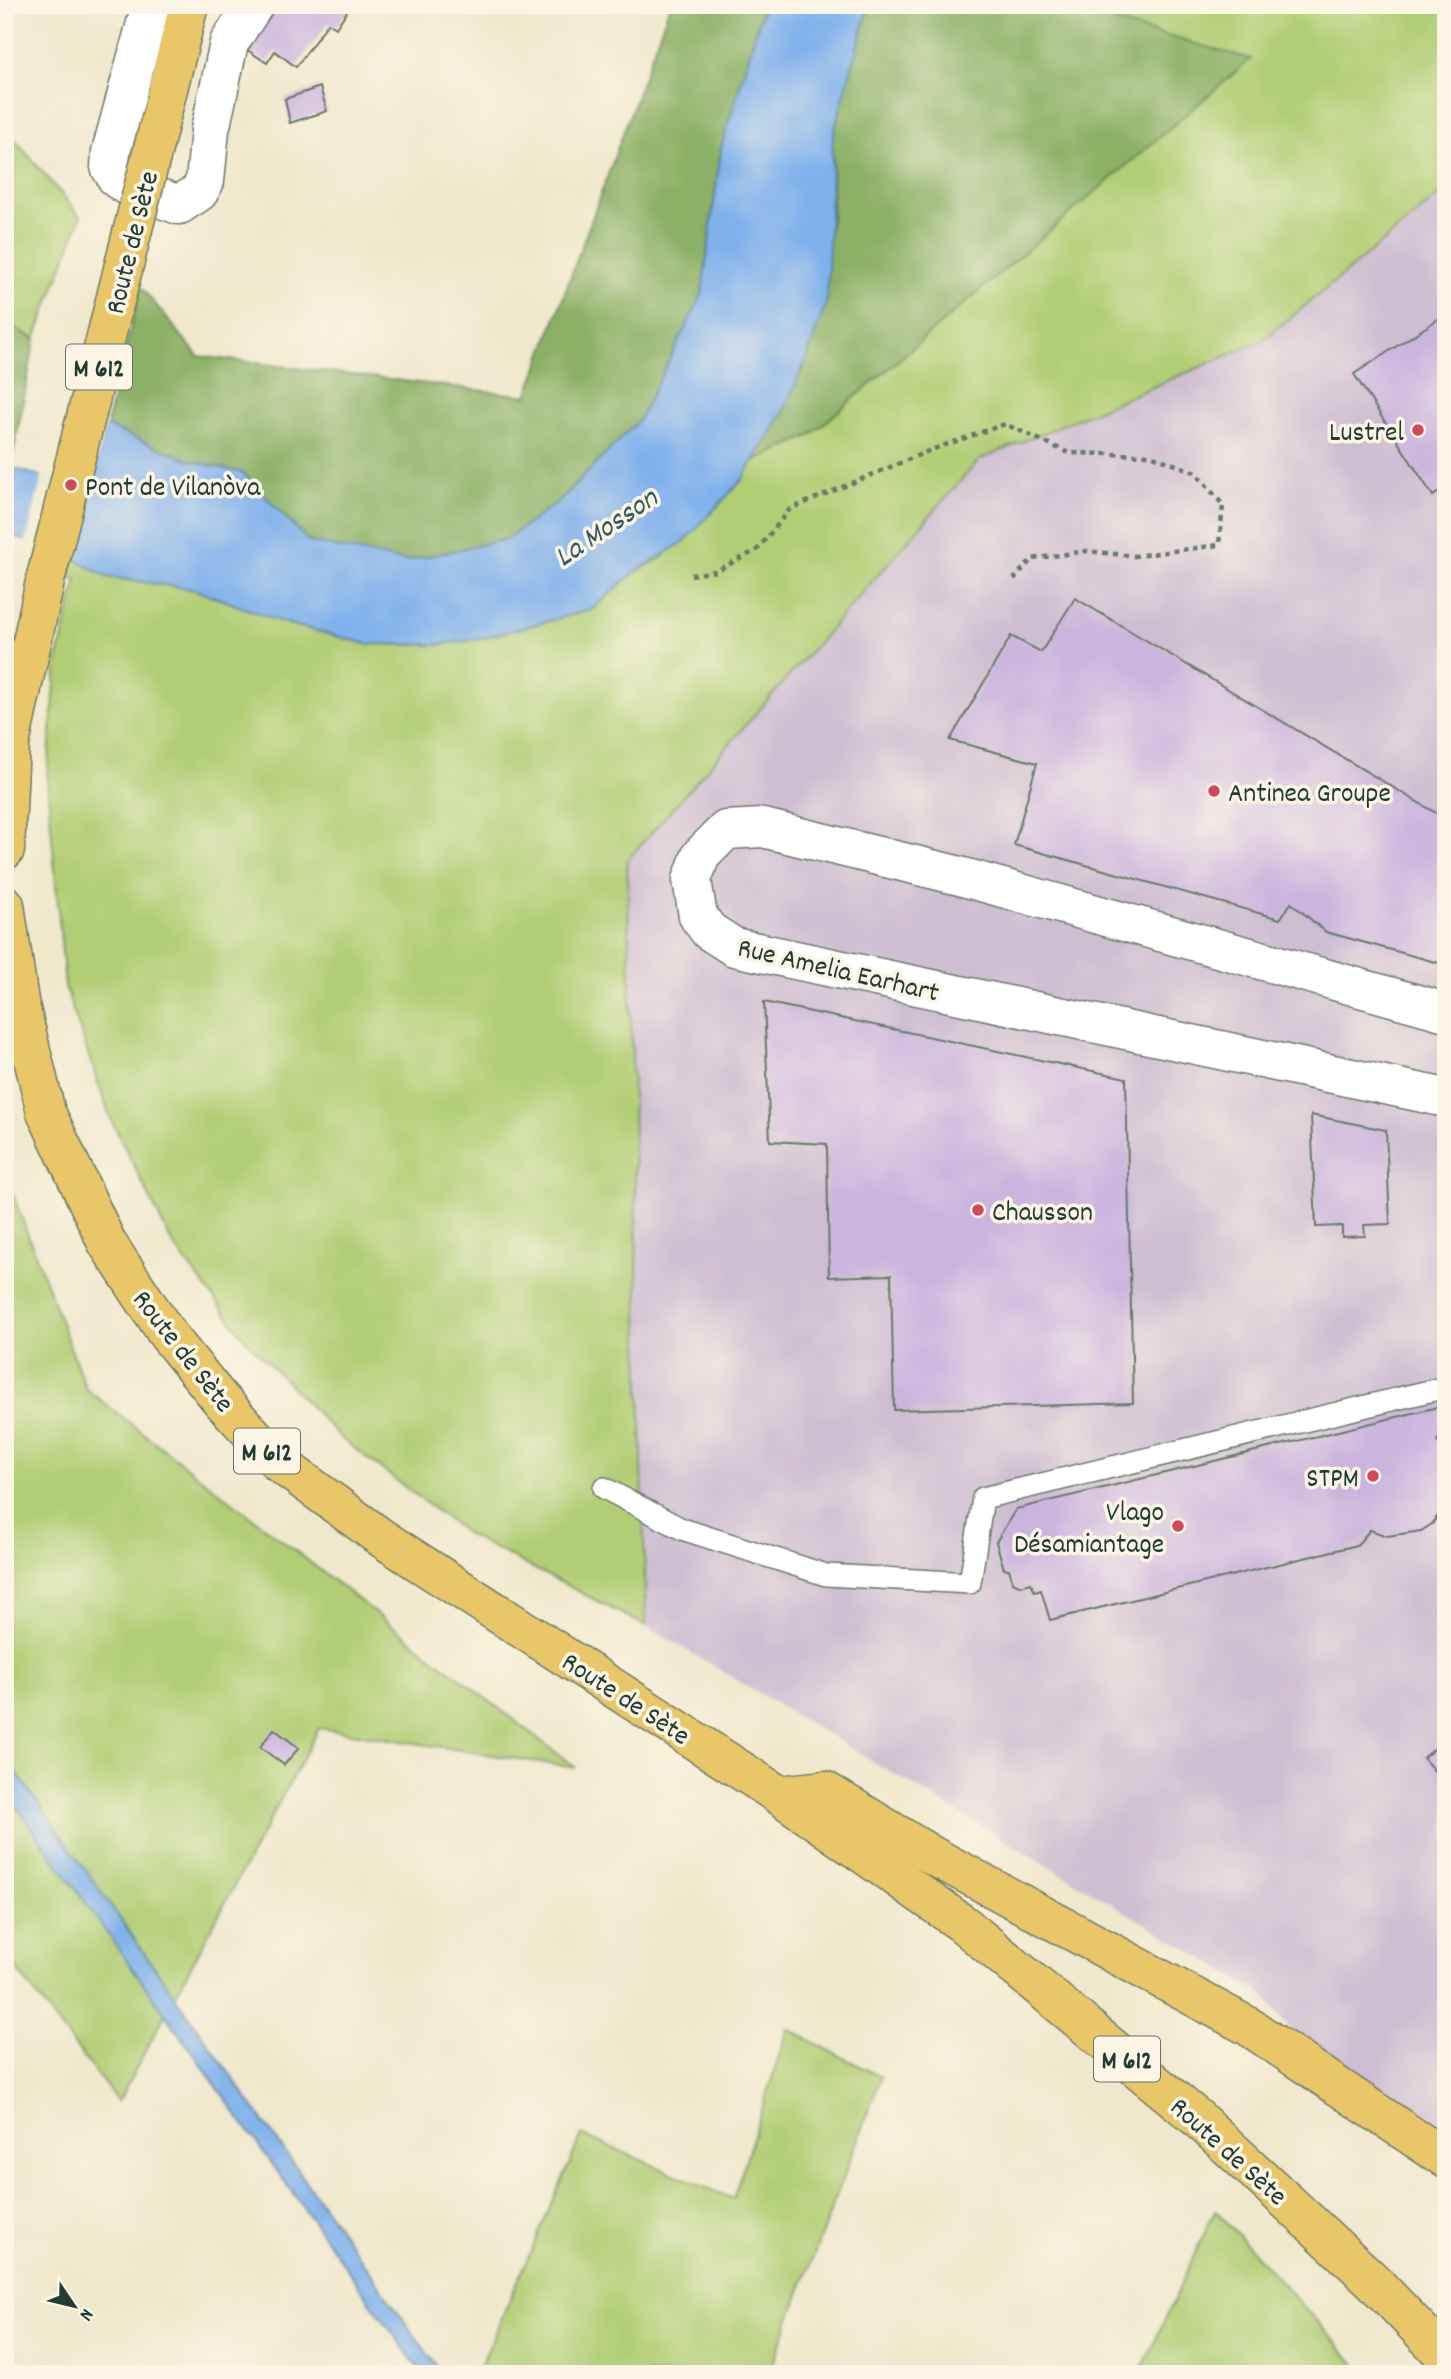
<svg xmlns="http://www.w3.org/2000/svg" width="1451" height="2379" viewBox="0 0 1451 2379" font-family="Dekko,sans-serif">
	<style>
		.industrial { fill: #cebed2 }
		.green { fill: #b1ce75; stroke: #688654; stroke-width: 2 }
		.forest { fill: #8cb166; stroke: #56774d; stroke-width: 2 }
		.water { fill: #7fb1ec; stroke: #4f7790; stroke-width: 2 }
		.pier { fill: #f0e8cc }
		.building { fill: #cbb4de }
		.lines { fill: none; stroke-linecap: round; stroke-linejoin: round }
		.service-casing { stroke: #687969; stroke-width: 24 }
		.minor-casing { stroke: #687969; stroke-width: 41 }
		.primary-casing { stroke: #687969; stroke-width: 41 }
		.path { stroke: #687969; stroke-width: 4.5; stroke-dasharray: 5 5; stroke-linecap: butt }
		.service { stroke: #fff; stroke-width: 21 }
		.minor { stroke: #fff; stroke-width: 38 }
		.primary { stroke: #e9c769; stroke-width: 38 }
		.primary-bridge-casing { stroke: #687969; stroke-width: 41; stroke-linecap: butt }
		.primary-bridge { stroke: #e9c769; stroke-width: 38 }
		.poi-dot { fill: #d1495b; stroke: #fcf5e5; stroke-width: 2.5 }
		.labels { text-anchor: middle; stroke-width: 7; stroke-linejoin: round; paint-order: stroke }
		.shield { fill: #fcf5e5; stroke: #617469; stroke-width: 2 }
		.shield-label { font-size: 26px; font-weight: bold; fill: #1f3d34 }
		.street-label { font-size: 28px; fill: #1f3d34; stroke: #fcf5e5 }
		.poi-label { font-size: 28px; fill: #1f3d34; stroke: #fcf5e5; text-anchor: end }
		.water-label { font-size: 30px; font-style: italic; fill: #375a62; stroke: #fcf5e5 }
	</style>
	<rect width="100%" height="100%" fill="#fcf5e5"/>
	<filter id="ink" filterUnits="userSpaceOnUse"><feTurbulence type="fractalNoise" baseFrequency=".0143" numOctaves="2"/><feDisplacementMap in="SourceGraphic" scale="14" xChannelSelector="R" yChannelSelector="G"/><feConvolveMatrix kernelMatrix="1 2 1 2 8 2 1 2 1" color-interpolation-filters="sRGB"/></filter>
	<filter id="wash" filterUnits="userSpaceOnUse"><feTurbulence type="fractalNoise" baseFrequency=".00686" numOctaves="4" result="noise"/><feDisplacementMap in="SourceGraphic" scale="28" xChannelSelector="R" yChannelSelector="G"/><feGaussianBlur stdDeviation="1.57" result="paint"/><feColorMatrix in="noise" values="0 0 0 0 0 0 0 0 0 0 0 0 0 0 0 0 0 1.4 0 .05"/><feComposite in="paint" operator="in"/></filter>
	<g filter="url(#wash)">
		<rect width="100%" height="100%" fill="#f0e8cc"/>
		<!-- industrial -->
		<path class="industrial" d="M1446,190V2143L1333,2084L1263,1994L646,1626L627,860L979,460L1262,341Z"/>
		<!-- green -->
		<g class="green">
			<path d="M1053,5H1446V190L1262,341L979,460L627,860L646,1626L468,1535L342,1439L246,1340L172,1243L110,1117L65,987L47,779L57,661L77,579L69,577L73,558L107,577L193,589L285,623L368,644L436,645L591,610L635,572L659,560L711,513L742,480L751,462L810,436L1250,59Z"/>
			<path d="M5,128L81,217L35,339L5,323Z"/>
			<path d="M5,1174L86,1389L576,1768L319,1728L118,2102L5,1954Z"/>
			<path d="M788,2029L881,2077L769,2374H477L582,2135L733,2199Z"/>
			<path d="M1215,2210L1365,2374H1140Z"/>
		</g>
		<!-- forest -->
		<g class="forest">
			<path d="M670,5H764L721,148L702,295L639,420L562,499L507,539L407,561L309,542L243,473L189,460L106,426L141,287L198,356L527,396Z"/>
			<path d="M869,5H1053L1251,59L809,436L751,462L783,413L832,217L833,136Z"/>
			<path d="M5,323L35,339L5,498Z"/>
		</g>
		<!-- water -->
		<g class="water">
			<path d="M764,5H869L833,136L827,300L806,360L783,413L742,480L685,541L635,572L591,610L479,639L436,645L368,644L285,623L193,589L107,577L73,558L5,533V466L90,490L106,426L189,460L243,473L309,542L407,561L507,539L562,499L639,420L702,295L721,148Z"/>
			<path d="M5,1756L442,2374H422L5,1790Z"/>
		</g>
		<!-- pier -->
		<path class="pier" d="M107,422L73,562L26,542L43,473L88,486L103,424Z"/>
		<g id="blocks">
			<!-- building -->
			<g class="building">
				<path d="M275,5H340L347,11L336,28L328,23L296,67L275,51L267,63L246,49Z"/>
				<path d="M320,87L327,111L290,123L285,99Z"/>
				<path d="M1446,314V487L1433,496L1354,374Z"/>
				<path d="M1075,598L1446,819V965L1326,932L1291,903L1280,919L1014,845L1037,763L950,740L1011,636L1041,652Z"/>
				<path d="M764,1002L1126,1078L1133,1403L894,1410L891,1275L829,1277L827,1144L770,1141Z"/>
				<path d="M1311,1115L1386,1130L1390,1224L1364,1225L1365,1236L1342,1237V1226L1316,1227Z"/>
				<path d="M1446,1405V1428L1437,1441L1446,1455V1504L1432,1524L1421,1531L1387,1536L1370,1530L1357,1545L1050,1620L1041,1590L1035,1592L1031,1583L1021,1586L1013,1582L1009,1569H1004L996,1542L1016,1509Z"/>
				<path d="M274,1729L299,1748L284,1765L260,1747Z"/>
				<path d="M1446,1740V1784L1423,1758Z"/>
			</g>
		</g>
	</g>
	<g filter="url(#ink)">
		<use href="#blocks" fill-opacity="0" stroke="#687969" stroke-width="2"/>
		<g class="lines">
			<defs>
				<path id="service" d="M604,1488L682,1529L826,1575L970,1583L983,1498L1446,1387"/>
				<g id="minor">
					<path d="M151,5L111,152L110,167L117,179L129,187L179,205L199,192L205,181L210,130L229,43L254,5"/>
					<path d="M1446,1012L956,875L763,828L726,830L701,855L692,880L698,916L709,931L734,947L1446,1098"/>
				</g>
				<g id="primary">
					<path d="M151,157L189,5"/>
					<path d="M5,850L10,744L46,577"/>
					<path d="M5,905L19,1001L46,1112L107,1243L167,1334L220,1399L279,1463L383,1539L779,1795L963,1924L1196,2117L1373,2281L1446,2357"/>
					<path d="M779,1795L824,1790L933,1856L1248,2026L1446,2159"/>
				</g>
			</defs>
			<!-- service casing -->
			<use href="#service" class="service-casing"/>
			<!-- minor casing -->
			<use href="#minor" class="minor-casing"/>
			<!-- primary casing -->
			<use href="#primary" class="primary-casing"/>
			<!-- path -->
			<path class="path" d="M691,575L716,571L757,550L790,509L931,450L1005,424L1069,453L1150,455L1195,472L1223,505L1219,545L1135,556L1087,551L1032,559L1014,579"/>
			<!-- service -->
			<use href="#service" class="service"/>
			<!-- minor -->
			<use href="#minor" class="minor"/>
			<!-- primary -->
			<use href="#primary" class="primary"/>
			<defs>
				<path id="primary-bridge" d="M46,577L151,157"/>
			</defs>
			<!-- primary-bridge casing -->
			<use href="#primary-bridge" class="primary-bridge-casing"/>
			<!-- primary-bridge -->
			<use href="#primary-bridge" class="primary-bridge"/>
		</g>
	</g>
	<!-- markers -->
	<g class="poi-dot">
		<circle cx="1418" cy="430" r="7"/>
		<circle cx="71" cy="485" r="7"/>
		<circle cx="1214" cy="791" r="7"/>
		<circle cx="978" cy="1210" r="7"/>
		<circle cx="1373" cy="1476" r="7"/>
		<circle cx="1178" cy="1526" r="7"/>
	</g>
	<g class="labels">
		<!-- shield labels -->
		<g class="shield">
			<rect x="66" y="344.5" width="66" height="45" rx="5"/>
			<rect x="234" y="1428.5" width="66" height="45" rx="5"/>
			<rect x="1094" y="2036.5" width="66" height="45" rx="5"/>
		</g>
		<g class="shield-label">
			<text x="99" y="376">M 612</text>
			<text x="267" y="1460">M 612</text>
			<text x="1127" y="2068">M 612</text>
		</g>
		<!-- street labels -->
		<g class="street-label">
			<text transform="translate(130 242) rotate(-76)" y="10">Route de Sète</text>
			<text transform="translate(839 968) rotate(13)" y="10">Rue Amelia Earhart</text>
			<text transform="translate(185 1350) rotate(52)" y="10">Route de Sète</text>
			<text transform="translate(627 1697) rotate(33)" y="10">Route de Sète</text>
			<text transform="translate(1230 2150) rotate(42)" y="10">Route de Sète</text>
		</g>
		<!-- poi labels -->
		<g class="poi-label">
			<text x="1404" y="440">Lustrel</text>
			<text x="85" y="495" text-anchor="start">Pont de Vilanòva</text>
			<text x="1228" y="801" text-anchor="start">Antinea Groupe</text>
			<text x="992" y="1220" text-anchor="start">Chausson</text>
			<text x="1359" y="1486">STPM</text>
			<text x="1164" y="1520">Vlago<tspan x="1164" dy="32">Désamiantage</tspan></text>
		</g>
		<!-- water labels -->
		<g class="water-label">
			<text transform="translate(605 526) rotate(-34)" y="10">La Mosson</text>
		</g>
	</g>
	<!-- margin -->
	<rect width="1451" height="2379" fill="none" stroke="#fcf5e5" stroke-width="28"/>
	<!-- north arrow -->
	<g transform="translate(74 2306) rotate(125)" stroke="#fcf5e5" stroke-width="5" paint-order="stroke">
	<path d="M0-5L12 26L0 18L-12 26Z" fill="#1f3d34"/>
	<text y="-10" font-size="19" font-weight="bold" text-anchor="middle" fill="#1f3d34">N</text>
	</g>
</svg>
